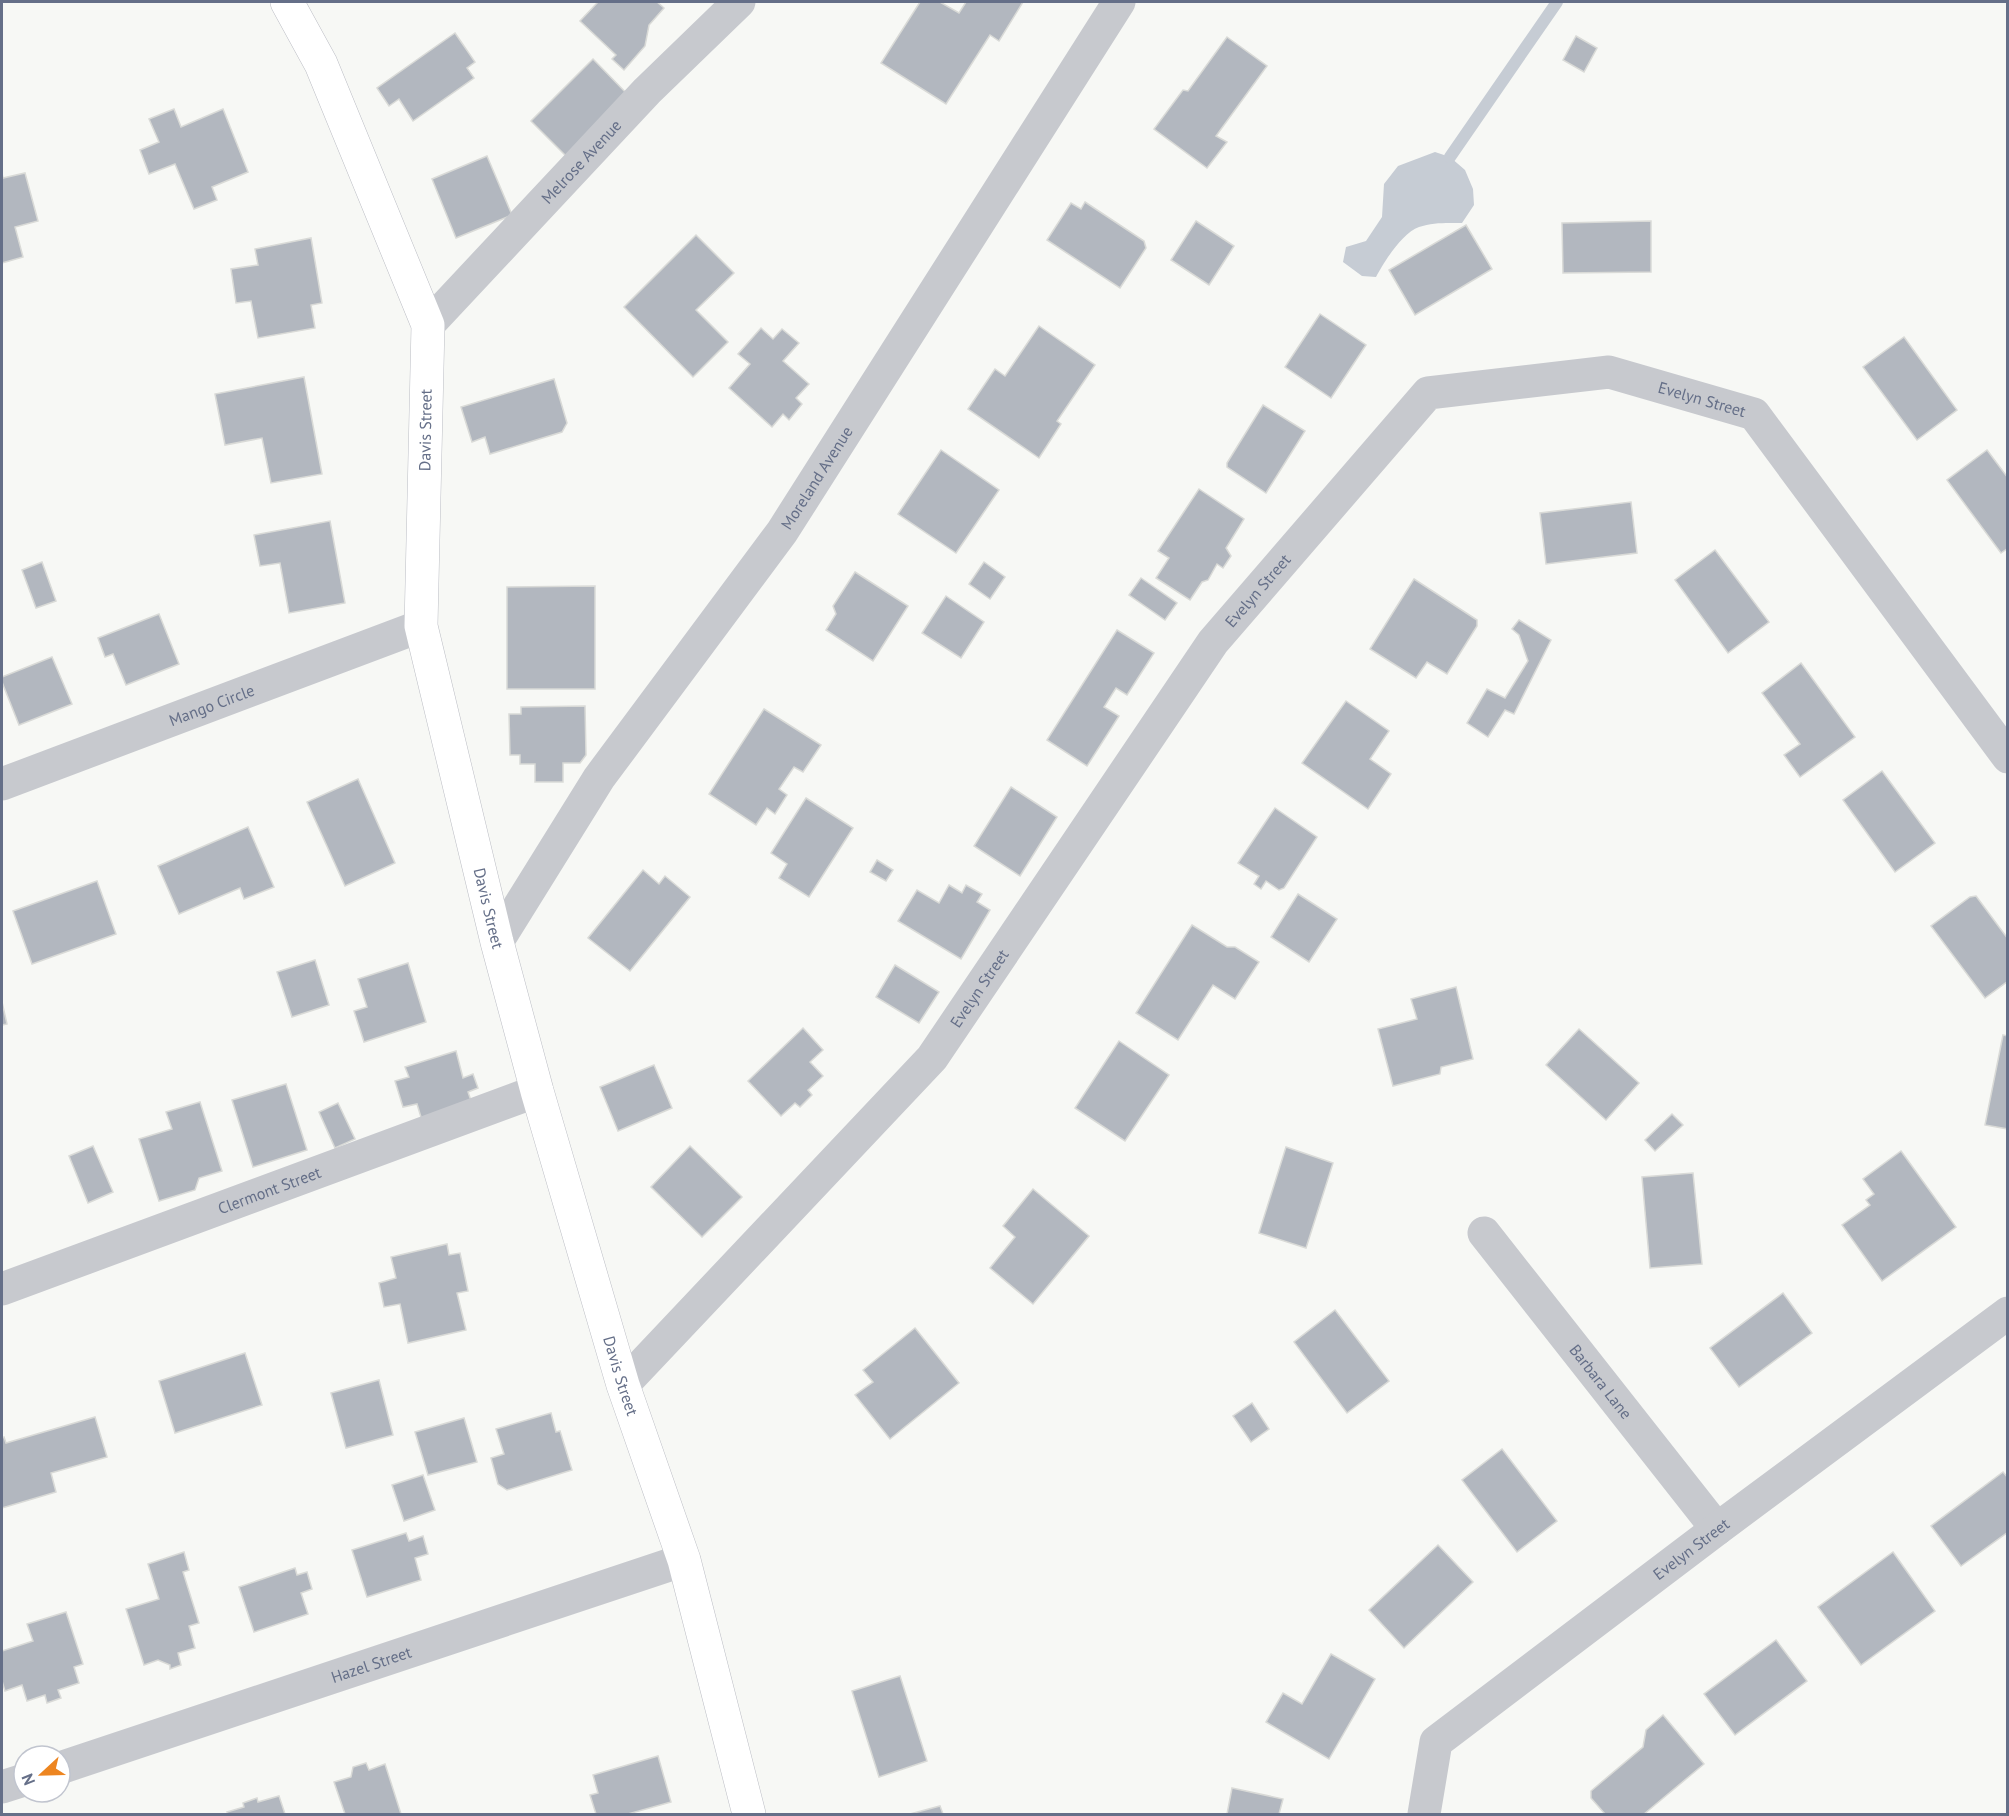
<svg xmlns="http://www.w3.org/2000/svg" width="2009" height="1816" viewBox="0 0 2009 1816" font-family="'PT Sans',sans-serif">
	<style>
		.water { fill: #c6ccd4 }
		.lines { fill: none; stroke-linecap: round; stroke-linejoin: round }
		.stream { stroke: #c6ccd4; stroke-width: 12 }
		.building { fill: #b2b7bf; stroke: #d9dad7; stroke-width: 1.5 }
		.secondary-casing { stroke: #bcbec5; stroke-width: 34 }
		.minor { stroke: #c7c9ce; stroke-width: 33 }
		.secondary { stroke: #fff; stroke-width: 33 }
		.labels { text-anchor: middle; stroke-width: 6; stroke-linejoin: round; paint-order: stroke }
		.street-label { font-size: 16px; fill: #656f88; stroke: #fff }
	</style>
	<rect width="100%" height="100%" fill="#f7f8f5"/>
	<!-- water -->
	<path class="water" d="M1435,152L1450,157L1465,170L1473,189L1474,205L1462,223C1448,223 1433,222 1419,227C1402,233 1384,262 1376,277L1362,276L1343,262L1346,247L1366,241L1382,217L1384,184L1398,166Z"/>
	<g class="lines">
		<!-- stream -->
		<path class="stream" d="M1450,157L1557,2"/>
	</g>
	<!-- building -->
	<g class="building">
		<path d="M598,2H657L664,8L649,25L645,46L624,70L612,59L616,55L580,21Z"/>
		<path d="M920,2H940L959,13L966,2H1023L999,41L990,35L946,104L881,63Z"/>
		<path d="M455,33L475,62L467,68L474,78L413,121L399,99L389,106L377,88Z"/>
		<path d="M1576,36L1597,48L1584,72L1563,60Z"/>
		<path d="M1227,37L1267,66L1216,136L1227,142L1207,168L1154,129L1183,90L1188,91Z"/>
		<path d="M593,59L632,99L570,160L531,121Z"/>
		<path d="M174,109L181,127L223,109L248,172L212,187L217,200L194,209L175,164L149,174L140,150L159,142L149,119Z"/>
		<path d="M487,156L512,215L456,238L432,179Z"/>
		<path d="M25,173L38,221L15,227L23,257L2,263V174L3,178Z"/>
		<path d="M1085,202L1144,241L1146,248L1120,288L1047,240L1071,203L1081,209Z"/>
		<path d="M1196,221L1234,246L1209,285L1171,260Z"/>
		<path d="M1651,221V272L1563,273L1562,223Z"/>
		<path d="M1466,225L1492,269L1415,315L1389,270Z"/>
		<path d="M696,235L734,273L696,310L728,342L693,377L624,307Z"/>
		<path d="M311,238L322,303L311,305L315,328L258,338L251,301L236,303L231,269L258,265L255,249Z"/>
		<path d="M1320,314L1366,345L1331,398L1285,367Z"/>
		<path d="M1039,326L1095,365L1057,421L1061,424L1039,458L968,409L995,369L1005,376Z"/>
		<path d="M761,328L773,339L782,329L799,343L783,361L809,384L796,398L802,404L789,420L783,414L772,427L729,388L750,364L738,354Z"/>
		<path d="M1904,337L1957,410L1917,440L1863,367Z"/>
		<path d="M304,377L322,474L271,483L262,438L225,445L215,394Z"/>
		<path d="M554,379L567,423L562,432L490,454L485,437L472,442L461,407Z"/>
		<path d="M1263,405L1305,431L1266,493L1227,467V463Z"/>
		<path d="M941,450L999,490L956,553L898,514Z"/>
		<path d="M1987,450L2008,478V548L2001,553L1947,480Z"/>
		<path d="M1199,489L1244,519L1226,548L1231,556L1223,568L1217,564L1208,580L1202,582L1190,600L1156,578L1169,558L1158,551Z"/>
		<path d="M1631,502L1637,553L1546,564L1540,513Z"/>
		<path d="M330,521L345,603L289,613L280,563L260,566L254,535Z"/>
		<path d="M1715,550L1769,622L1728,653L1675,580Z"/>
		<path d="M42,562L56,601L36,608L22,570Z"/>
		<path d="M984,562L1005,577L990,599L969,584Z"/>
		<path d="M855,572L908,606L873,661L826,630L836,614L833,606Z"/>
		<path d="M1141,578L1177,603L1165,620L1129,595Z"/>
		<path d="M1414,579L1477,620V626L1447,674L1427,662L1416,678L1370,649Z"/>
		<path d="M595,586V689H507V587Z"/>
		<path d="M946,596L984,622L961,658L922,633Z"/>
		<path d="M159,614L179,664L126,685L113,654L105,657L98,638Z"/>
		<path d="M1519,620L1551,640L1514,714L1505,710L1488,737L1467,723L1487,689L1505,698L1528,661L1519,635L1512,629Z"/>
		<path d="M1117,630L1154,653L1127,695L1116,688L1104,707L1119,716L1087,766L1047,740Z"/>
		<path d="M52,657L72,704L19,725L2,682V677Z"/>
		<path d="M1801,663L1855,737L1800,777L1784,755L1800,744L1762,693Z"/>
		<path d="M1346,701L1389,731L1370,759L1391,774L1368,809L1302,763Z"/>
		<path d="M585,706L586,755L580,763H563V782H535V764H520V755H510L509,714H521V707Z"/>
		<path d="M764,709L821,745L803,772L794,767L779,789L787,795L775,814L767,808L756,825L709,794Z"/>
		<path d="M1882,771L1935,843L1895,872L1843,800Z"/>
		<path d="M358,779L395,863L345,886L307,802Z"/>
		<path d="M1011,787L1057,817L1020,876L974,846Z"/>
		<path d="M806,798L853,828L809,897L779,878L787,864L771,853Z"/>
		<path d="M1275,808L1317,837L1284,888L1279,890L1266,881L1261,889L1254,884L1259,876L1238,863Z"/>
		<path d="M248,827L274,887L244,899L240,888L179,914L158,866Z"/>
		<path d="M877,860L893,870L886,881L870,872Z"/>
		<path d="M643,870L659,884L665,876L690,897L630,971L588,938Z"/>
		<path d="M97,881L116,934L32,964L13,911Z"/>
		<path d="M949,885L962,893L966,885L982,894L977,902L990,910L961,959L898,921L917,890L939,903Z"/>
		<path d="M1298,894L1337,919L1309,962L1271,937Z"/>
		<path d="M1976,896L2008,939V981L1985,998L1931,926L1970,897Z"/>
		<path d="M1192,925L1227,947H1235L1259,962L1235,999L1213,985L1178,1040L1136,1013Z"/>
		<path d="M315,960L329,1005L292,1017L277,972Z"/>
		<path d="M408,963L426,1022L364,1042L354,1011L367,1007L358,979Z"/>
		<path d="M895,965L939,992L919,1023L876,997Z"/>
		<path d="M1456,987L1473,1059L1441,1067L1440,1074L1393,1086L1378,1029L1417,1019L1411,999Z"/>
		<path d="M2,1002L7,1024L2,1025Z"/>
		<path d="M803,1028L823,1050L810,1062L823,1076L808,1090L812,1095L800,1107L795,1103L781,1116L748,1081Z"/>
		<path d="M1579,1029L1639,1083L1606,1120L1546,1065Z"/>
		<path d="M2003,1035L2008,1036V1129L1985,1125Z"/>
		<path d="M1119,1041L1169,1075L1125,1141L1075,1108Z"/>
		<path d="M456,1051L463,1078L473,1074L478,1088L468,1092L475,1112L424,1127L417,1104L403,1107L395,1081L409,1077L405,1067Z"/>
		<path d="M654,1065L672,1108L618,1131L600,1087Z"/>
		<path d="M286,1084L307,1150L253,1167L232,1100Z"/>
		<path d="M200,1102L222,1171L199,1178L195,1190L159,1201L139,1139L172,1129L166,1112Z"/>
		<path d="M338,1103L355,1139L335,1148L319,1112Z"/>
		<path d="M1672,1114L1683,1125L1655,1151L1645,1140Z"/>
		<path d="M93,1146L113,1192L88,1203L69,1156Z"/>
		<path d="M690,1146L742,1197L702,1237L651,1187Z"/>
		<path d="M1286,1147L1333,1163L1306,1248L1259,1233Z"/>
		<path d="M1901,1151L1956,1227L1882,1281L1842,1225L1870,1205L1866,1200L1874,1194L1863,1179Z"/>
		<path d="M1693,1173L1702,1264L1650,1268L1642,1177Z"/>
		<path d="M1033,1189L1089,1236L1033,1304L990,1268L1015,1237L1003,1226Z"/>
		<path d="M447,1244L449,1255L460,1253L468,1291L457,1293L466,1330L408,1343L400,1304L384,1307L379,1283L396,1278L391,1257Z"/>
		<path d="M1783,1293L1812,1333L1739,1387L1710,1348Z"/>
		<path d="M1335,1310L1389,1381L1347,1413L1294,1342Z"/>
		<path d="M915,1328L959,1383L890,1439L855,1395L873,1382L863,1370Z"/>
		<path d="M245,1353L262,1405L175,1433L159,1381Z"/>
		<path d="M379,1380L393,1435L346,1448L331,1393Z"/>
		<path d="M1252,1403L1269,1429L1251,1442L1233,1416Z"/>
		<path d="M551,1413L556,1432L560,1431L572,1470L507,1490L498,1484L491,1458L504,1454L496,1429Z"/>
		<path d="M95,1417L107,1457L51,1473L56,1492L2,1508V1438L4,1437L6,1443Z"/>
		<path d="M464,1418L477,1462L428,1475L415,1432Z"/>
		<path d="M1502,1449L1557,1521L1517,1552L1462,1480Z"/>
		<path d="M2003,1472L2008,1478V1532L1961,1566L1931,1526Z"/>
		<path d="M423,1475L435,1510L404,1521L392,1485Z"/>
		<path d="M406,1533L409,1541L423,1536L428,1554L415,1558L421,1580L367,1597L352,1550Z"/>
		<path d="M1438,1545L1473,1582L1404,1648L1369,1610Z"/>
		<path d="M184,1552L189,1570L183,1572L199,1623L189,1626L195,1648L178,1653L181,1665L170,1669V1665L158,1660L144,1665L126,1609L159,1599L148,1564Z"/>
		<path d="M1893,1552L1935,1611L1861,1665L1818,1607Z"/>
		<path d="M295,1568L297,1575L307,1572L312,1589L301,1593L308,1614L254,1632L239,1587Z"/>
		<path d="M66,1612L83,1664L74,1667L79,1683L58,1690L61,1698L47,1703L45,1695L27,1701L22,1685L5,1691L2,1681V1651L33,1641L27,1624Z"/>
		<path d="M1776,1640L1807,1681L1735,1735L1704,1694Z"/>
		<path d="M1331,1654L1375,1679L1329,1759L1266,1722L1283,1693L1302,1704Z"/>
		<path d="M900,1676L927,1761L879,1777L852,1691Z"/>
		<path d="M1663,1715L1704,1764L1644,1814H1605L1591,1798V1791L1643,1747L1646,1730Z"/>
		<path d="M658,1756L671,1802L628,1814H596L590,1795L598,1793L593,1775Z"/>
		<path d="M366,1763L369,1770L385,1764L401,1814H345L334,1782L351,1777L353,1767Z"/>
		<path d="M1232,1788L1283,1799L1279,1814H1227Z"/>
		<path d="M279,1796L285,1814H228L227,1812L244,1807L243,1803L257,1798L258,1802Z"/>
		<path d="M940,1806L943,1814H910Z"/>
	</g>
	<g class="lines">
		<defs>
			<g id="secondary">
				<path id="s9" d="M287,2L321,64L428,325L421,626L497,942L537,1091L623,1385L684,1560L749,1814"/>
			</g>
		</defs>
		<!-- secondary casing -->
		<use href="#secondary" class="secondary-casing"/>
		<!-- minor -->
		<g class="minor">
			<path id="s1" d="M428,325L647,91L739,2"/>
			<path id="s2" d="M2,784L421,626"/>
			<path id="s3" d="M497,942L599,778L782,532L1119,2"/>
			<path id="s4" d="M1484,1233L1717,1529"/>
			<path id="s5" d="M2,1289L537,1091"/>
			<path id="s6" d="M623,1385L932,1058L1213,642L1428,393L1609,372L1754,414L2008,757"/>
			<path id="s7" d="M60,1768L684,1560"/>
			<path d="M2,1787L24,1780"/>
			<path id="s8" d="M1424,1814L1436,1742L1717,1529L2008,1313"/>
		</g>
		<!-- secondary -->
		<use href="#secondary" class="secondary"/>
	</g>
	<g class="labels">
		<!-- street labels -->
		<g class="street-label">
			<text dy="6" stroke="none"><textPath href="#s1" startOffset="224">Melrose Avenue</textPath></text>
			<text dy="6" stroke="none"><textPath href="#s6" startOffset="1560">Evelyn Street</textPath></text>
			<text transform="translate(425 430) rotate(-89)" y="6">Davis Street</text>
			<text dy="6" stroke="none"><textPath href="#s3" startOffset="564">Moreland Avenue</textPath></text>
			<text dy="6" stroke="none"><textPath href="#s6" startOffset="1020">Evelyn Street</textPath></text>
			<text dy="6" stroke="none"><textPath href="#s2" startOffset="224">Mango Circle</textPath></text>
			<text dy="6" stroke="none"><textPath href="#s9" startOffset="944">Davis Street</textPath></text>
			<text dy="6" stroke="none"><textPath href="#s6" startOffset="534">Evelyn Street</textPath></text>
			<text dy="6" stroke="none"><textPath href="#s5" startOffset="285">Clermont Street</textPath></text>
			<text dy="6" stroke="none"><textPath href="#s9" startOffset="1430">Davis Street</textPath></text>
			<text dy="6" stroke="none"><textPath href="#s4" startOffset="189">Barbara Lane</textPath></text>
			<text dy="6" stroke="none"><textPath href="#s8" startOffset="393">Evelyn Street</textPath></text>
			<text dy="6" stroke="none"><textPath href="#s7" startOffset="328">Hazel Street</textPath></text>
		</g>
	</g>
	<!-- border -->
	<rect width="2009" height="1816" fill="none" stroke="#656f88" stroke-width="6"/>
	<!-- north arrow -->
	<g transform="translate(42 1774) rotate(248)"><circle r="28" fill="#ffffff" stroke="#c1c5cf" stroke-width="1.5"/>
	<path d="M0-4.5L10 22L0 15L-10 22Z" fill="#ed8520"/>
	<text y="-9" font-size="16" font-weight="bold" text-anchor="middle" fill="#656f88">N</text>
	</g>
</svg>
